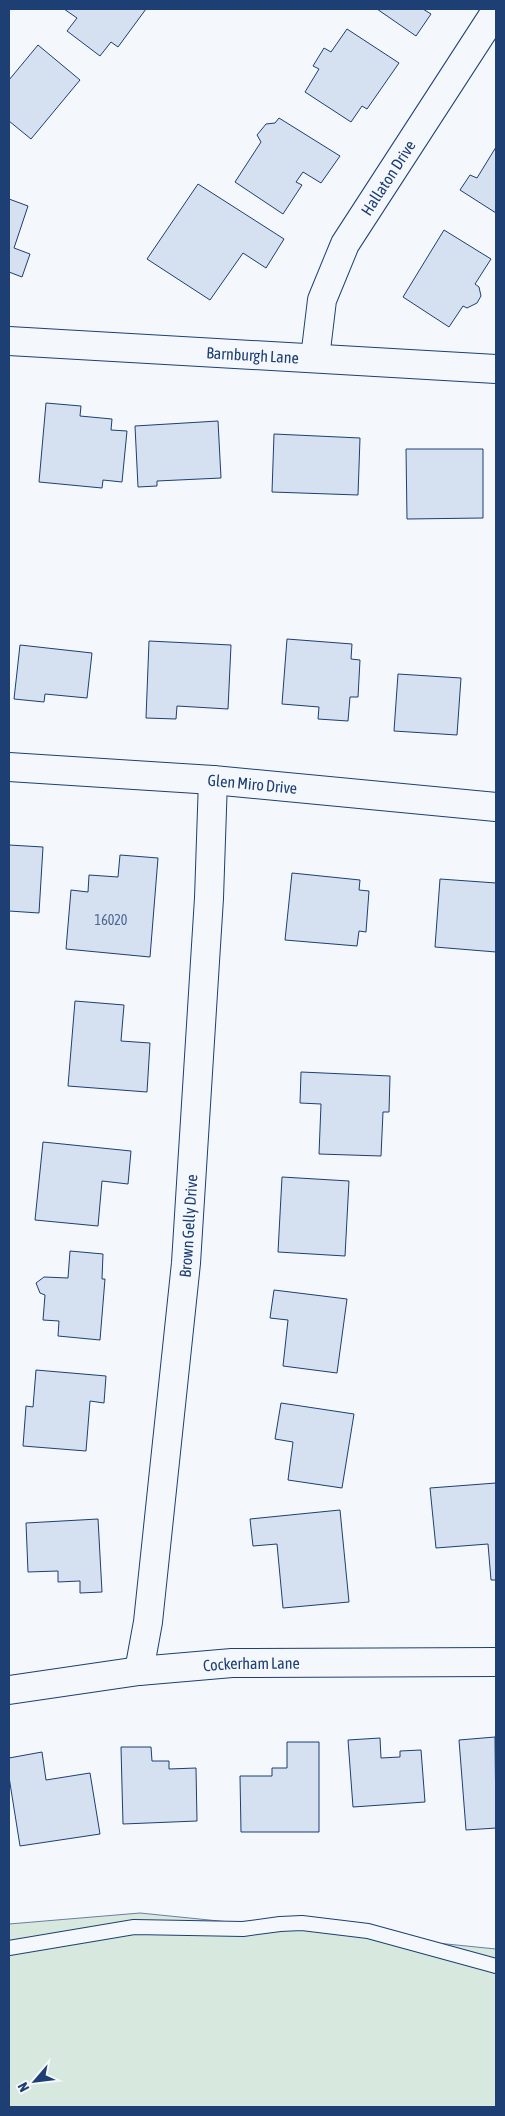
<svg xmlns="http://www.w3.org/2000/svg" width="505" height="2116" viewBox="0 0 505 2116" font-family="'Asap Condensed',sans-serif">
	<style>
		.green { fill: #d7e8df; stroke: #687fa3 }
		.building { fill: #d5e0f0; stroke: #1d3f73 }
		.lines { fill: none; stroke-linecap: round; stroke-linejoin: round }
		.service-casing { stroke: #1d3f73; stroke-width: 16 }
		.minor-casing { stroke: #1d3f73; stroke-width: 30 }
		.service { stroke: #f4f7fb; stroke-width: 14 }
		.minor { stroke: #f4f7fb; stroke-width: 28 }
		.labels { text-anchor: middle; stroke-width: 4; stroke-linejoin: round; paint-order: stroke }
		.number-label { font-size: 14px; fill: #4b6792 }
		.street-label { font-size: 16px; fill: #1d3f73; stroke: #f4f7fb }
	</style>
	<rect width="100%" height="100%" fill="#f4f7fb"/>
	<!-- green -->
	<path class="green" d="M140,1913L496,1949V2107H9V1924Z"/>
	<!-- building -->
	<g class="building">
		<path d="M64,9H146L118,47L111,42L100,56L67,31L77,18Z"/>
		<path d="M377,9H423L431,14L416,36Z"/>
		<path d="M347,29L399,63L367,109L362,106L351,122L305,92L319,69L313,66L324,48L331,52Z"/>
		<path d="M38,45L80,80L31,139L9,121V80Z"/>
		<path d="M279,118L340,156L321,183L303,172L296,182L302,185L283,214L235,182L261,142L257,135L266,124L275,123Z"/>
		<path d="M496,147V213L460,190L470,175L477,178Z"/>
		<path d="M198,184L284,239L266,268L243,253L210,300L147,259Z"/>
		<path d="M9,199L28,206L14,248L30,254L22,277L9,272Z"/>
		<path d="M444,230L491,259L475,284L479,287L481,296L477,303L467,308L463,306L449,327L403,297Z"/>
		<path d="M46,403L81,406L80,416L112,419L111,430L127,431L122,482L103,480L102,488L39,482Z"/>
		<path d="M218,421L221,478L157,481V486L138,487L135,426Z"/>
		<path d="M274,434L360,438L358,495L272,492Z"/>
		<path d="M406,449H483V518L407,519Z"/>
		<path d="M287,639L352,644L351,659L360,660L358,697H350L348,721L318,719L319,707L282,704Z"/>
		<path d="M149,641L231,645L228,709L177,706L176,719L146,718Z"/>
		<path d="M20,645L92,653L87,698L45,694L44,702L14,699Z"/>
		<path d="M398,674L461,678L457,735L394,731Z"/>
		<path d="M9,845L43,847L39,913L9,911Z"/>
		<path d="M120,855L158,858L150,957L66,949L71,890L88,892L89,875L118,877Z"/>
		<path d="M292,873L360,880L359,890L369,891L366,932L359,931L357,946L285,940Z"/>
		<path d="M440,879L496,883V952L435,947Z"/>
		<path d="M75,1001L124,1005L121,1041L150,1043L147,1092L68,1086Z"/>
		<path d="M301,1072L390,1076L389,1112H383L381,1156L319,1154L321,1104L300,1103Z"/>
		<path d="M43,1142L131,1151L128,1184L102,1181L98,1226L35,1220Z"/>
		<path d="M282,1177L349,1181L345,1256L278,1252Z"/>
		<path d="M70,1251L103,1254L102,1279H105L100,1340L58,1336L59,1321L43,1320L45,1295L40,1293L36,1283L44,1277L68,1278Z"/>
		<path d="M274,1290L347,1299L337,1373L283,1366L288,1320L270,1318Z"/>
		<path d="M36,1370L106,1376L104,1403L90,1401L86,1451L23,1446L26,1406L33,1407Z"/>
		<path d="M281,1403L354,1414L342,1488L288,1480L293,1442L275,1439Z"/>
		<path d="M496,1483V1580H491L488,1544L436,1548L430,1488Z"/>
		<path d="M340,1510L349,1602L283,1608L277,1544L253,1546L250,1519Z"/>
		<path d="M98,1519L102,1592L80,1593V1581L58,1582V1571L28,1572L26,1523Z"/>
		<path d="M495,1737L496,1828L466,1830L459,1740Z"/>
		<path d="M380,1738L381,1758L400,1757V1751L421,1750L425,1802L353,1807L348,1740Z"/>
		<path d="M287,1742H319V1832H241L240,1776H272V1768H287Z"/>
		<path d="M121,1747H151L152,1761H169V1769L196,1768L197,1821L123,1824Z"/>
		<path d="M42,1752L46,1780L90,1773L100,1834L20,1846L9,1777V1758Z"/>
	</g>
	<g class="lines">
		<defs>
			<path id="service" d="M9,1948L134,1927L243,1929L280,1924L302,1923L368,1931L496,1966"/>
			<g id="minor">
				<path id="s1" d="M9,341L496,369"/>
				<path id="s2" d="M315,358L322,300L345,244L496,11"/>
				<path id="s3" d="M9,767L213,780L496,807"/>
				<path id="s4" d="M139,1671L148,1622L186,1263L209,898L213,780"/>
				<path id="s5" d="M9,1690L139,1671L232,1663L496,1662"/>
			</g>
		</defs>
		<!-- service casing -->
		<use href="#service" class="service-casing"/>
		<!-- minor casing -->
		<use href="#minor" class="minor-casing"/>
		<!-- service -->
		<use href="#service" class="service"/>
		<!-- minor -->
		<use href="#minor" class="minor"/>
	</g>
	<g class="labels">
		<!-- number labels -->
		<g class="number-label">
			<text x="111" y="925">16020</text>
		</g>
		<!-- street labels -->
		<g class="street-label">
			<text dy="6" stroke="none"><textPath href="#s2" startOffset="198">Hallaton Drive</textPath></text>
			<text dy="6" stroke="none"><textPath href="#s1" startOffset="244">Barnburgh Lane</textPath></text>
			<text dy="6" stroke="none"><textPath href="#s3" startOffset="244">Glen Miro Drive</textPath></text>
			<text dy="6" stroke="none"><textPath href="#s4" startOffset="448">Brown Gelly Drive</textPath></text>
			<text dy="6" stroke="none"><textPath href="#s5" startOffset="244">Cockerham Lane</textPath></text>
		</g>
	</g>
	<!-- border -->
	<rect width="505" height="2116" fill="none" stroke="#1d3f73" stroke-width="20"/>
	<!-- north arrow -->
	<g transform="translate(35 2081) rotate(242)" stroke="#f4f7fb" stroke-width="4" paint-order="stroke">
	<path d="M0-4L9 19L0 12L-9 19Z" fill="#1d3f73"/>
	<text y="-8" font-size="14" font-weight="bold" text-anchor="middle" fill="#1d3f73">N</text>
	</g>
</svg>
